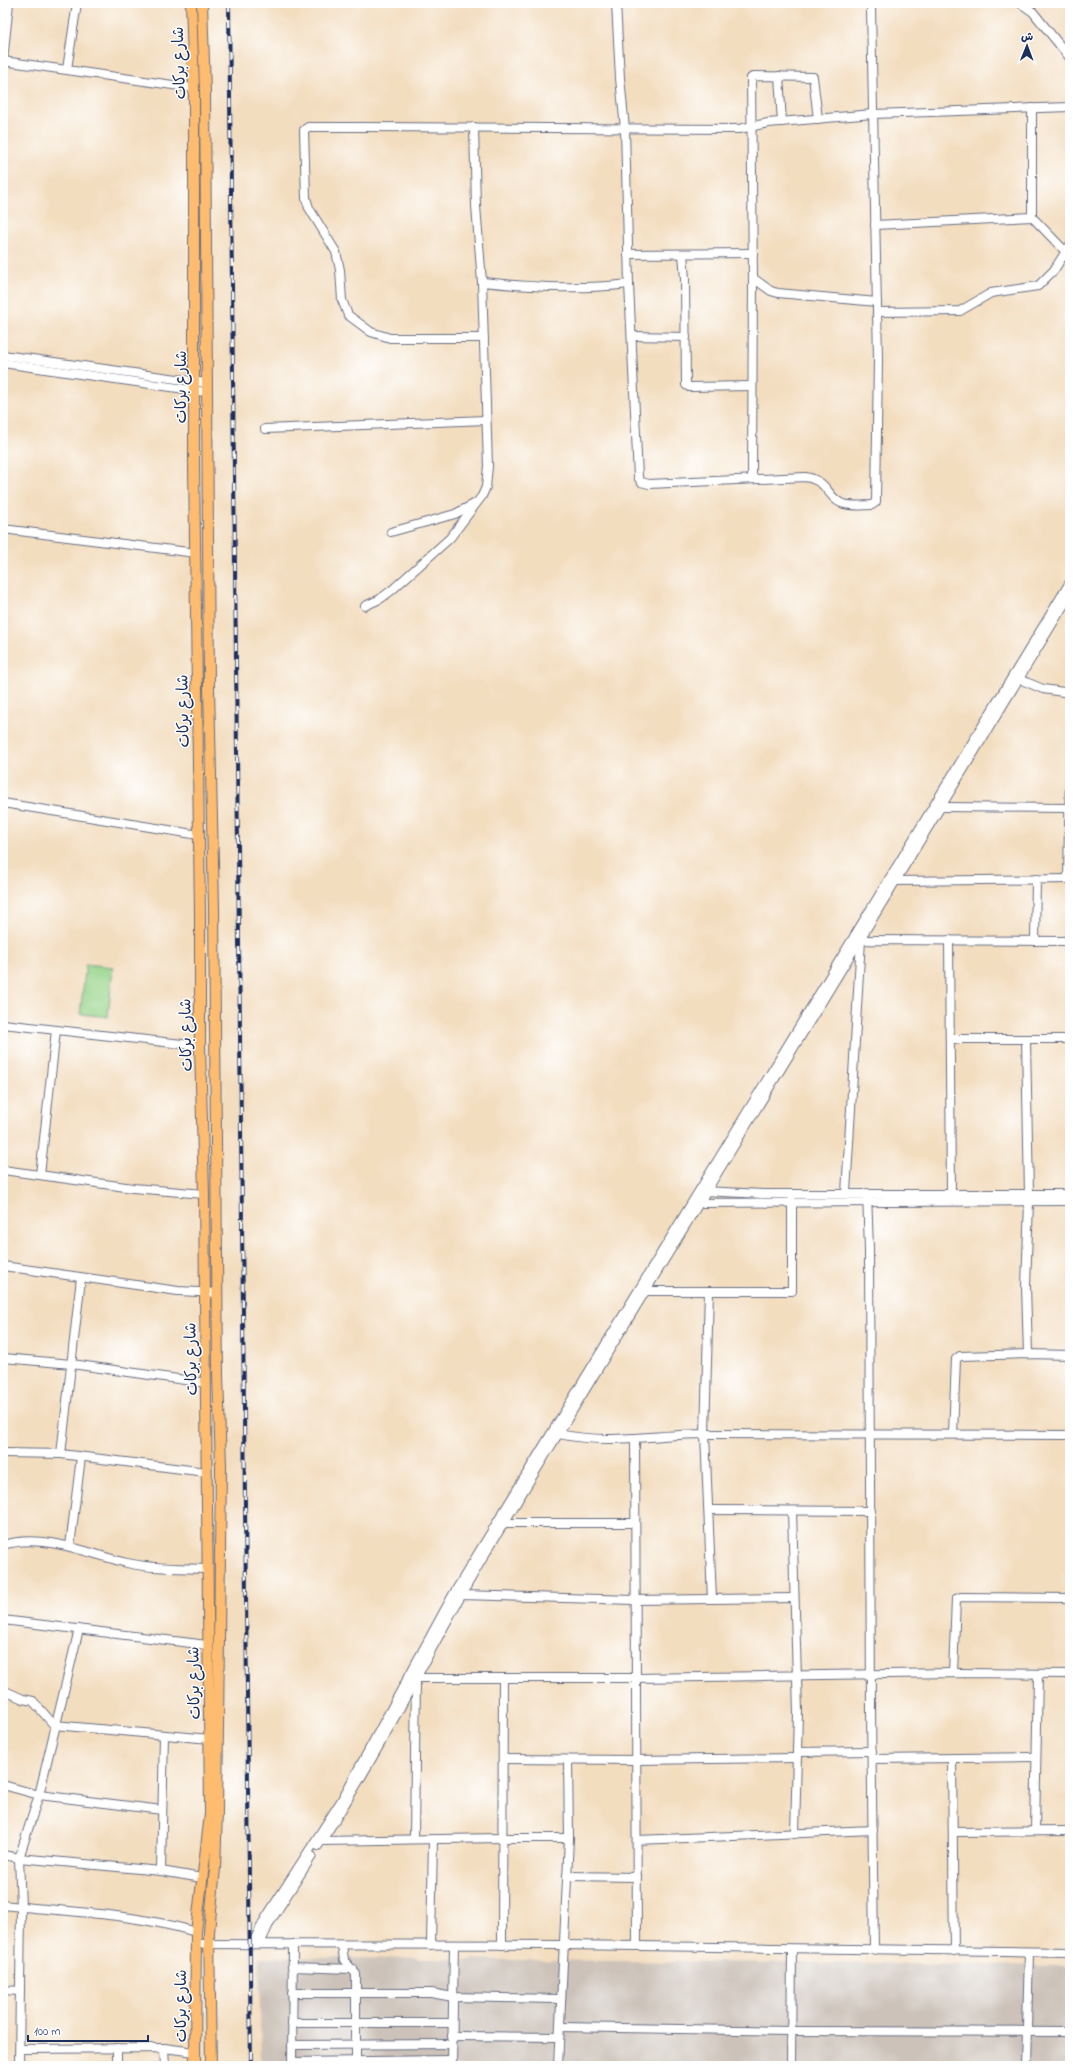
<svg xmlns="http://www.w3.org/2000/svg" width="1073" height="2069" viewBox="0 0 1073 2069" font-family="'Indie Flower','Playpen Sans Arabic',sans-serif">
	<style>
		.industrial { fill: #ccc2b9 }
		.green { fill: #97d48a; stroke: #598274 }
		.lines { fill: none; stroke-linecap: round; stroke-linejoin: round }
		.minor-casing { stroke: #676c80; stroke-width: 10 }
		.major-casing { stroke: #676c80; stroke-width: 12 }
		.minor { stroke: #fff; stroke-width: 8 }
		.major { stroke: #fdbc6f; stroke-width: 10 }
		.rail-casing { stroke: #1b2f5e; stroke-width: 4 }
		.rail { stroke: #fff; stroke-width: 2.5; stroke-dasharray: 8; stroke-linecap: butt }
		.labels { text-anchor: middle; stroke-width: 3; stroke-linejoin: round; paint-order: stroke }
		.street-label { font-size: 16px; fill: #1b2f5e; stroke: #fff }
	</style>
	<rect width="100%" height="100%" fill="#fff"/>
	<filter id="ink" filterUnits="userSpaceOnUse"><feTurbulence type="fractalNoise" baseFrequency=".025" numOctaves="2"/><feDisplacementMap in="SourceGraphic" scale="8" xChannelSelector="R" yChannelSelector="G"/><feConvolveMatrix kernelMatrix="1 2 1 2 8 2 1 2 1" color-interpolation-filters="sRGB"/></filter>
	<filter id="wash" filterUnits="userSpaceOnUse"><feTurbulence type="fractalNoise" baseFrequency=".012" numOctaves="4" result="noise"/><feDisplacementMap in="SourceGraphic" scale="16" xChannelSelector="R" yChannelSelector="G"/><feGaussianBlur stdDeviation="0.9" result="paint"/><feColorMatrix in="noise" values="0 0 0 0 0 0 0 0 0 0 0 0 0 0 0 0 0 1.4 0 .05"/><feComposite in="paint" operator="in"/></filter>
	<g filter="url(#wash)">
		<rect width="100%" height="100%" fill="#f3ddbf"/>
		<!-- industrial -->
		<path class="industrial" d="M259,1957L1070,1966V2066H261Z"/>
		<!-- green -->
		<path class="green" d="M86,964L113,967L108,1017L80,1014Z"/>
	</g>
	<g filter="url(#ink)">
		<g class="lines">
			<defs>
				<g id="minor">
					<path d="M616,3L620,78L625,129L629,284L638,477L641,482L649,484L805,477C829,481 826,496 841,503C850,507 863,505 872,505L876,502L878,359L871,8L873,3"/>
					<path d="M1020,3L1033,12L1070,58"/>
					<path d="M3,61L194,88"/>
					<path d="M3,61L9,3"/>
					<path d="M67,69L77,3"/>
					<path d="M779,76L782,122"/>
					<path d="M1032,108V217L1065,251L1070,261"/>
					<path d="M875,225L1032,217"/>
					<path d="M628,254L753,253"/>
					<path d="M683,254L685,279L686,385L689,387L752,386"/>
					<path d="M753,278L771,291L778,293L877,302"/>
					<path d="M482,282C533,287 577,290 629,284"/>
					<path d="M877,312L960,311L991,293L1038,286L1054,270L1070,245"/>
					<path d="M632,336L686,337"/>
					<path d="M484,338H390L371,332L348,315L342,300L340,270L336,252L309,208L306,198L304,130L308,127H358L739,129L768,123L873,114L1070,107"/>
					<path d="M3,355L206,383"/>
					<path d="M3,363L206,392"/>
					<path d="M265,429L486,420"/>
					<path d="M752,478L753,278L751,78L754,76L813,77L818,119"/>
					<path d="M3,529L196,553"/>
					<path d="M391,532L455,514L474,504"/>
					<path d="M365,606L380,599L392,590L450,538L482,496L486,487L488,466L482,282L476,206L474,127"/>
					<path d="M1019,679L1043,689L1070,693"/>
					<path d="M3,803L199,835"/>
					<path d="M942,807L1069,808"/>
					<path d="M1068,879L1070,773"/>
					<path d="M896,881L1070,879"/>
					<path d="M949,940L951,1194"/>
					<path d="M1035,941L1036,879"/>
					<path d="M3,1024L200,1046"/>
					<path d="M952,1039H1070"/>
					<path d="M1026,1040L1029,1194"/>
					<path d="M3,1170L133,1188L204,1194"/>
					<path d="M40,1175L56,1030"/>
					<path d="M703,1191L763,1194H1070"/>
					<path d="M846,1193L861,940L1070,941"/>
					<path d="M867,1193L869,1249L871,1711L874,1950"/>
					<path d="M697,1203L1070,1201"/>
					<path d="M3,1266L178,1291L218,1293"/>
					<path d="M646,1291H792V1201"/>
					<path d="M709,1291L705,1434L712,1599"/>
					<path d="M1028,1354L1026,1286L1029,1202"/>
					<path d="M3,1358L72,1364L206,1383"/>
					<path d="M559,1434C607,1445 658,1434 707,1434C828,1434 949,1434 1070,1435"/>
					<path d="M953,1434L956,1359L960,1356L1028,1354L1070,1355"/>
					<path d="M635,1438L637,1946"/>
					<path d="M3,1453L61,1454L206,1472"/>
					<path d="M61,1454L81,1278"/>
					<path d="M709,1510L871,1511"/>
					<path d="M792,1511L798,1712L795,1834"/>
					<path d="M505,1523H634"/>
					<path d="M3,1545C44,1533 87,1553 127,1563C153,1569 180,1568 206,1569"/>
					<path d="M70,1546L81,1457"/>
					<path d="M461,1595L634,1600L794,1598"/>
					<path d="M3,1620L207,1645"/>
					<path d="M953,1673L956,1599L961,1597L1070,1598"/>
					<path d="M3,1690L23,1699L33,1701L54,1725L210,1739"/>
					<path d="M797,1752L872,1751"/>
					<path d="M503,1759L636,1760L797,1758"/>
					<path d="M872,1759L1036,1757"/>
					<path d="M952,1759L954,1951"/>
					<path d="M3,1785L39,1795L162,1810"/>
					<path d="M1035,1831L1038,1674"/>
					<path d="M953,1832L1070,1831"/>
					<path d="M414,1839L416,1678H635L953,1673L1070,1674"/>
					<path d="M637,1840L873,1830"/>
					<path d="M321,1841L502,1838H569"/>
					<path d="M318,1846C384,1748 432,1641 493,1541C686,1226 879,911 1070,595"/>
					<path d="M3,1855L19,1858L161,1871L202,1878"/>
					<path d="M161,1871L164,1735"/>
					<path d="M567,1876L637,1877"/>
					<path d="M3,1905C68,1912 133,1913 196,1932"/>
					<path d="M196,1944L563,1945L1070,1952"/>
					<path d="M252,1944L265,1919L341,1801L454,1593L1070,582"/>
					<path d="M260,1944L270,1922L312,1856"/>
					<path d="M342,1945L344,1960L356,1974V2062"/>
					<path d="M431,1945L433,1839"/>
					<path d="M502,1945L503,1678"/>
					<path d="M292,1967L353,1969"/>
					<path d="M3,1990L20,1991"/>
					<path d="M292,1993H431L453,1997L560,1999"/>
					<path d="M292,2023H452"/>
					<path d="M560,2027L791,2031L1070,2032"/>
					<path d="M452,2036L559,2037"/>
					<path d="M292,2045L452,2044"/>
					<path d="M164,2048L165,2066"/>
					<path d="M20,2049L164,2048L195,2052"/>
					<path d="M292,2062L452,2060"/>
					<path d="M292,2065L293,1944"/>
					<path d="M19,2066L21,1907L19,1858L39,1795L79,1629"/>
					<path d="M117,2066V2048"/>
					<path d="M452,2066L454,1945"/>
					<path d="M558,2066L569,1838L568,1760"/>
					<path d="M791,2066L792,1949"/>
					<path d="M1026,2066L1029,1952"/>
				</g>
				<g id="major">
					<path d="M191,3L194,88V466L200,914V1046L204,1194L210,1814L196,1932L195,2066"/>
					<path d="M202,3L205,91L209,687L214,907L218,1374L221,1466L217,1812L215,1868L209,1932L211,2066"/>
				</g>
			</defs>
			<!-- minor casing -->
			<use href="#minor" class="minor-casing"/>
			<!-- major casing -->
			<use href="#major" class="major-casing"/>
			<!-- minor -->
			<use href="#minor" class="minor"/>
			<!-- major -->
			<use href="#major" class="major"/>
			<defs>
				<path id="rail" d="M229,3L251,2066"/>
			</defs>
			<!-- rail casing -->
			<use href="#rail" class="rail-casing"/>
			<!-- rail -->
			<use href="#rail" class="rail"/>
		</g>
	</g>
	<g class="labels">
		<!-- street labels -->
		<g class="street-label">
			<text transform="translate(178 63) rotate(-92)" y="6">شارع بركات</text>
			<text transform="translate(180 387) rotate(-90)" y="6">شارع بركات</text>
			<text transform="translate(182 711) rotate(-91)" y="6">شارع بركات</text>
			<text transform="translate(185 1035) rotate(-91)" y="6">شارع بركات</text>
			<text transform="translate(190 1359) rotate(-91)" y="6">شارع بركات</text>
			<text transform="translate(193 1683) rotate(-91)" y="6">شارع بركات</text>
			<text transform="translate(180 2006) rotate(-90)" y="6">شارع بركات</text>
		</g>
	</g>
	<!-- margin -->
	<rect width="1073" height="2069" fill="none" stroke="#fff" stroke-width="16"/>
	<!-- north arrow -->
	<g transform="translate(1027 46) rotate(1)" stroke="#ffffff" stroke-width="3" paint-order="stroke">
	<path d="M0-3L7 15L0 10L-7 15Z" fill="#1b2f5e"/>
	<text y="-6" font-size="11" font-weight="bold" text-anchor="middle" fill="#1b2f5e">ش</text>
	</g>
	<!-- scale -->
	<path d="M28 2035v6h120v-6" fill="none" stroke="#1b2f5e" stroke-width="2"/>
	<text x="34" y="2035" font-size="12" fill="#1b2f5e" stroke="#ffffff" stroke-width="3" paint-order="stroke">100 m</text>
</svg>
